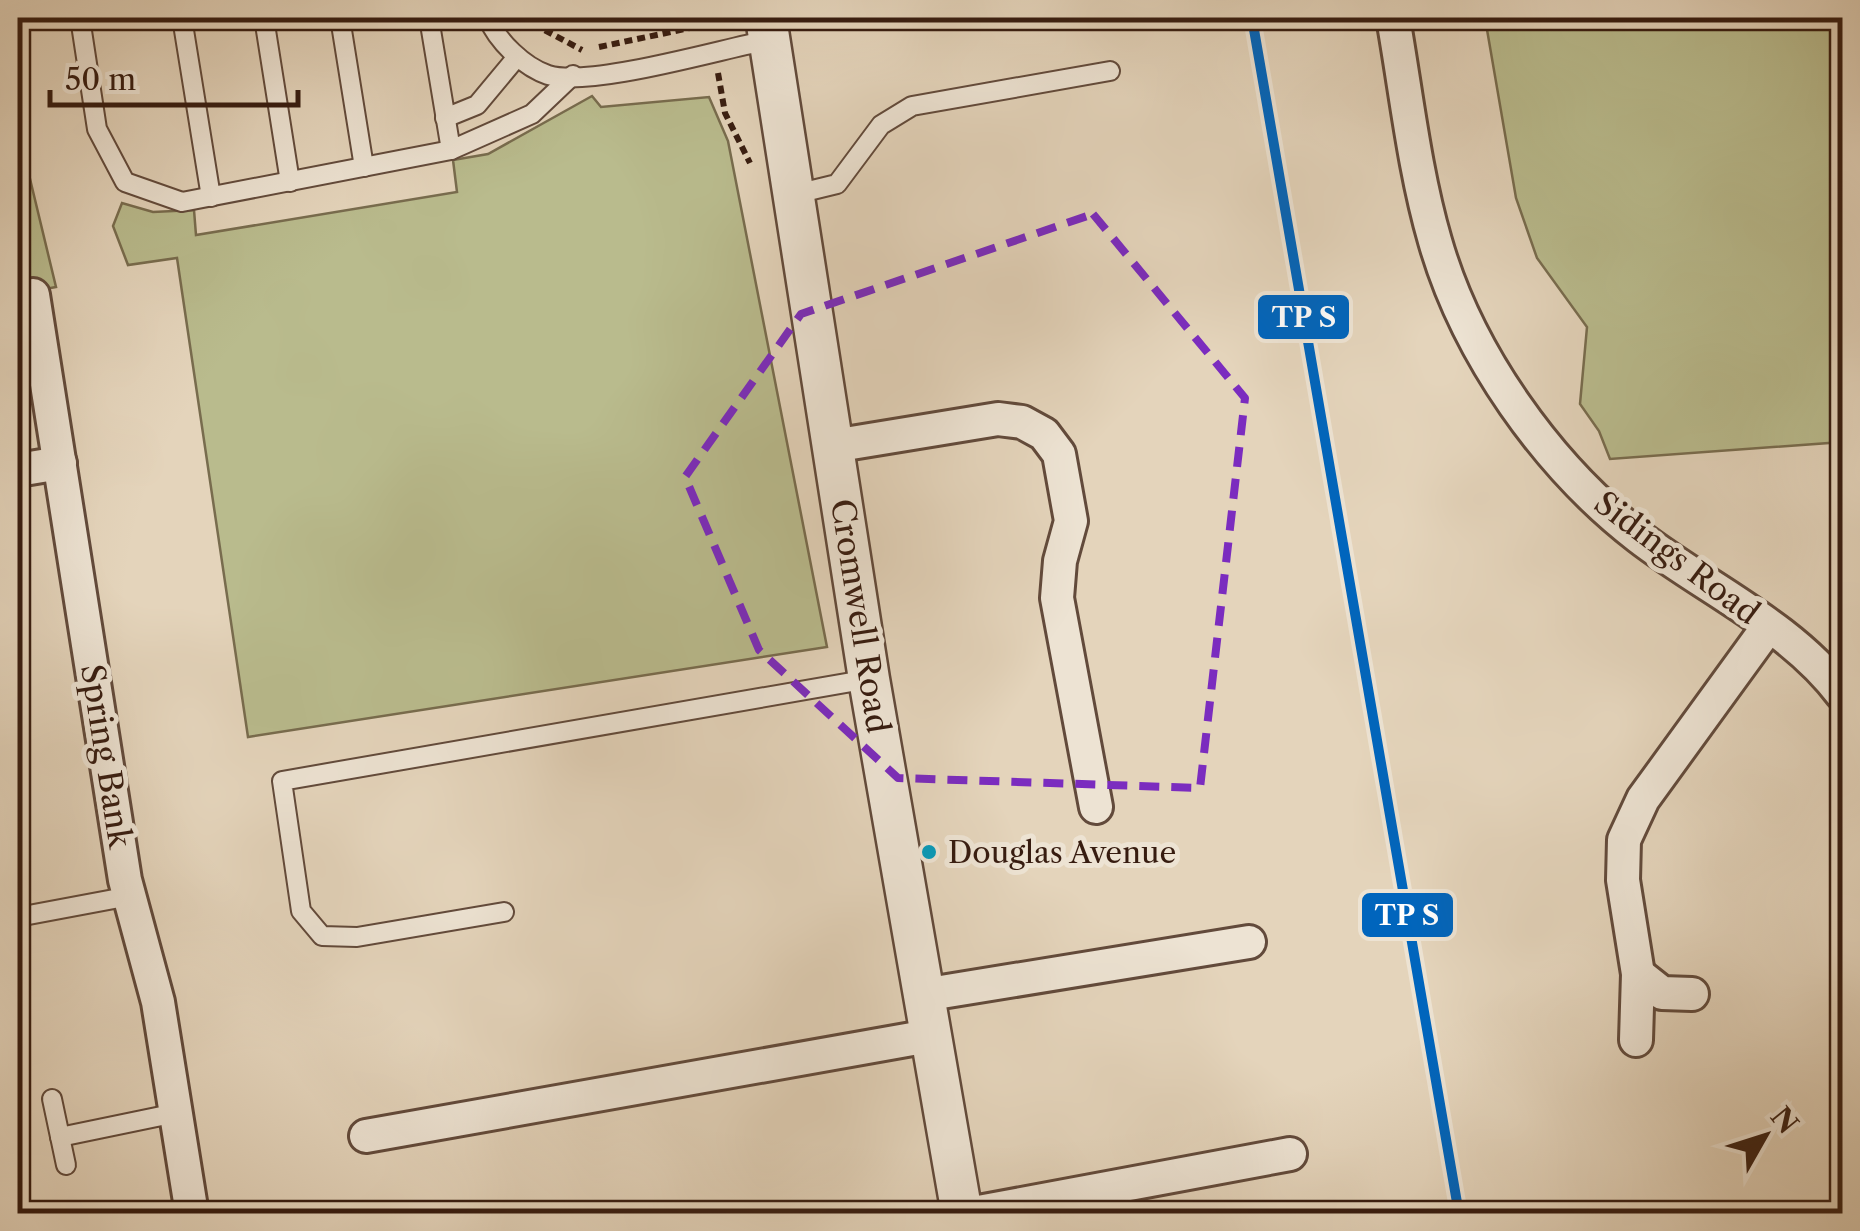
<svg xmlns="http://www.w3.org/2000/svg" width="1860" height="1231" viewBox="0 0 1860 1231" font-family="'Libre Caslon Text',serif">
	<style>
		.green { fill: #b9bb8d; stroke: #786c4e; stroke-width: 2.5 }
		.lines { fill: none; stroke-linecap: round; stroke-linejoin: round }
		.service-casing { stroke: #624a3b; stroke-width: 22 }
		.minor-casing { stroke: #624a3b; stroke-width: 38 }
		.tertiary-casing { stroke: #624a3b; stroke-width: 45 }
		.path { stroke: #371c10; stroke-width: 6; stroke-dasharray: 8 5; stroke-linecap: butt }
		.service { stroke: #ede3d3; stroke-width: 18 }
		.minor { stroke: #ede3d3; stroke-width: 32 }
		.tertiary { stroke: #ede3d3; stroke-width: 40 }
		.rail-1-casing { stroke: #ede3d3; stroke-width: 18 }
		.rail-1 { stroke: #0065bd; stroke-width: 10 }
		.marked { fill: none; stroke: #7b2cbf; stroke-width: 8; stroke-dasharray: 20 12; stroke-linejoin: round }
		.bus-dot { fill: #069bbb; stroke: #ede3d3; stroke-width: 4 }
		.labels { text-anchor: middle; stroke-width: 10; stroke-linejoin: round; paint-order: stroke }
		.bus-label { font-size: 30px; fill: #371c10; stroke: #ede3d3; text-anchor: start }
		.street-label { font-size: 32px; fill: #371c10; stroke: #ede3d3 }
		.line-badge { stroke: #ede3d3; stroke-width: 4 }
		.badge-label { font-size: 28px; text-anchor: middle; font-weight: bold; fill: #fff }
	</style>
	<rect width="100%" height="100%" fill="#e4d4bb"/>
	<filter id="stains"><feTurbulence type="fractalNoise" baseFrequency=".002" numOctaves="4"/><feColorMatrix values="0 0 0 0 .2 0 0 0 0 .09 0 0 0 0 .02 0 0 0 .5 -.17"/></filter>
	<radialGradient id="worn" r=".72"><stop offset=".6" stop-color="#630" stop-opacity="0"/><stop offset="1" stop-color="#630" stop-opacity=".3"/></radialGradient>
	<!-- green -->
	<g class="green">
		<path d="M1485,18H1842V442L1610,459L1599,431L1580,404L1587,327L1537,258L1516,198Z"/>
		<path d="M592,96L601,107L709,97L728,141L827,647L248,737L177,258L128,265L113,226L122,203L153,212L194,210L196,235L457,192L453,160L488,154Z"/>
		<path d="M18,129L56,287L18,294Z"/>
	</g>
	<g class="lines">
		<defs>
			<g id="service">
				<path d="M80,18L97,129L125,182L182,202L451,150L532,114L573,75"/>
				<path d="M182,18L211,197"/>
				<path d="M264,18L290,182"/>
				<path d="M340,18L364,167"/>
				<path d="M429,18L451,150"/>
				<path d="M488,18C497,41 524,67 548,75C590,88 721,49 769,40"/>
				<path d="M445,118L477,105L517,57"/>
				<path d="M796,194L837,184L881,125L912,106L1110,71"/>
				<path d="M504,912L357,937L322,936L301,911L282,781L869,679"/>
				<path d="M18,917L130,896"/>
				<path d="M52,1099L66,1165"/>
				<path d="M60,1137L176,1113"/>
			</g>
			<g id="minor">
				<path d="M1393,18C1406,91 1414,169 1435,241C1467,353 1547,466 1639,537C1705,588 1791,626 1842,694"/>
				<path d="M33,295L125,880L158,1002L192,1214"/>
				<path d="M833,446L998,419L1022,422L1044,434L1059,454L1071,521L1060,561L1057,598L1096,807"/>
				<path d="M18,470L60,463"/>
				<path d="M1638,974L1662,993L1692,994"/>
				<path d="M923,995L1249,942"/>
				<path d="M1636,1040L1638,974L1623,880L1624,840L1643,799L1768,627"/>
				<path d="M366,1136L929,1036"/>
				<path d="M968,1214L1290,1154"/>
			</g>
			<path id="tertiary" d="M766,18L869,679L962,1214"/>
		</defs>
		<!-- service casing -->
		<use href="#service" class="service-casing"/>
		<!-- minor casing -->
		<use href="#minor" class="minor-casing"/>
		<!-- tertiary casing -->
		<use href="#tertiary" class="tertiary-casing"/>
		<!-- path -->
		<g class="path">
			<path d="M522,18L582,50"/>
			<path d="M599,47L733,19"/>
			<path d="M718,73L725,113L750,163"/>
		</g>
		<!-- service -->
		<use href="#service" class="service"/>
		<!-- minor -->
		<use href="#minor" class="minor"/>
		<!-- tertiary -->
		<use href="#tertiary" class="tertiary"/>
		<defs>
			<path id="rail-1" d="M1252,18L1459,1214"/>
		</defs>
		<!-- rail-1 casing -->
		<use href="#rail-1" class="rail-1-casing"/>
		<!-- rail-1 -->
		<use href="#rail-1" class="rail-1"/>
	</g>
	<!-- marked area -->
	<path class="marked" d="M1093,214L1245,398L1200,788L898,778L759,650L685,477L801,314Z"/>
	<!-- markers -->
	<circle class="bus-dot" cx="929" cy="852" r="9"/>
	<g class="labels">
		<!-- bus labels -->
		<g class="bus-label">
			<text x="948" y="863">Douglas Avenue</text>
		</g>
		<!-- street labels -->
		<g class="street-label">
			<text transform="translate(1677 558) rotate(37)" y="11">Sidings Road</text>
			<text transform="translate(860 616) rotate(81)" y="11">Cromwell Road</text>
			<text transform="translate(106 756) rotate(81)" y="11">Spring Bank</text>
		</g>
	</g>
	<g class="line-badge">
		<rect x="1256" y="293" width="95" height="48" rx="10" fill="#0065bd"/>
		<rect x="1360" y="891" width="95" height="48" rx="10" fill="#0065bd"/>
	</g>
	<g class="badge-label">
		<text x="1304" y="327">TP S</text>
		<text x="1407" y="925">TP S</text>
	</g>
	<!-- margin -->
	<rect width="1860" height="1231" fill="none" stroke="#e4d4bb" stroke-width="60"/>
	<rect x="20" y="20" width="1820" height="1191" fill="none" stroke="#371c10" stroke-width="5"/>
	<rect x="30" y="30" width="1800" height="1171" fill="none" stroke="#371c10" stroke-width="2.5"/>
	<!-- north arrow -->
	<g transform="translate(1765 1136) rotate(51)" stroke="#ede3d3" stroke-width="8" paint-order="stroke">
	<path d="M0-8L18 38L0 25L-18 38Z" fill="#371c10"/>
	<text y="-15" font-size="28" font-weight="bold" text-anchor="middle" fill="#371c10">N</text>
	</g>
	<!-- scale -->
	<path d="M50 90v15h248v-15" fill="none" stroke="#371c10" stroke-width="5"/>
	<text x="65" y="90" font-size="30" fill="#371c10" stroke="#ede3d3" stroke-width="8" paint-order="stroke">50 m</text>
	<rect width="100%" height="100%" filter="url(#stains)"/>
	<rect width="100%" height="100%" fill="url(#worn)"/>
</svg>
